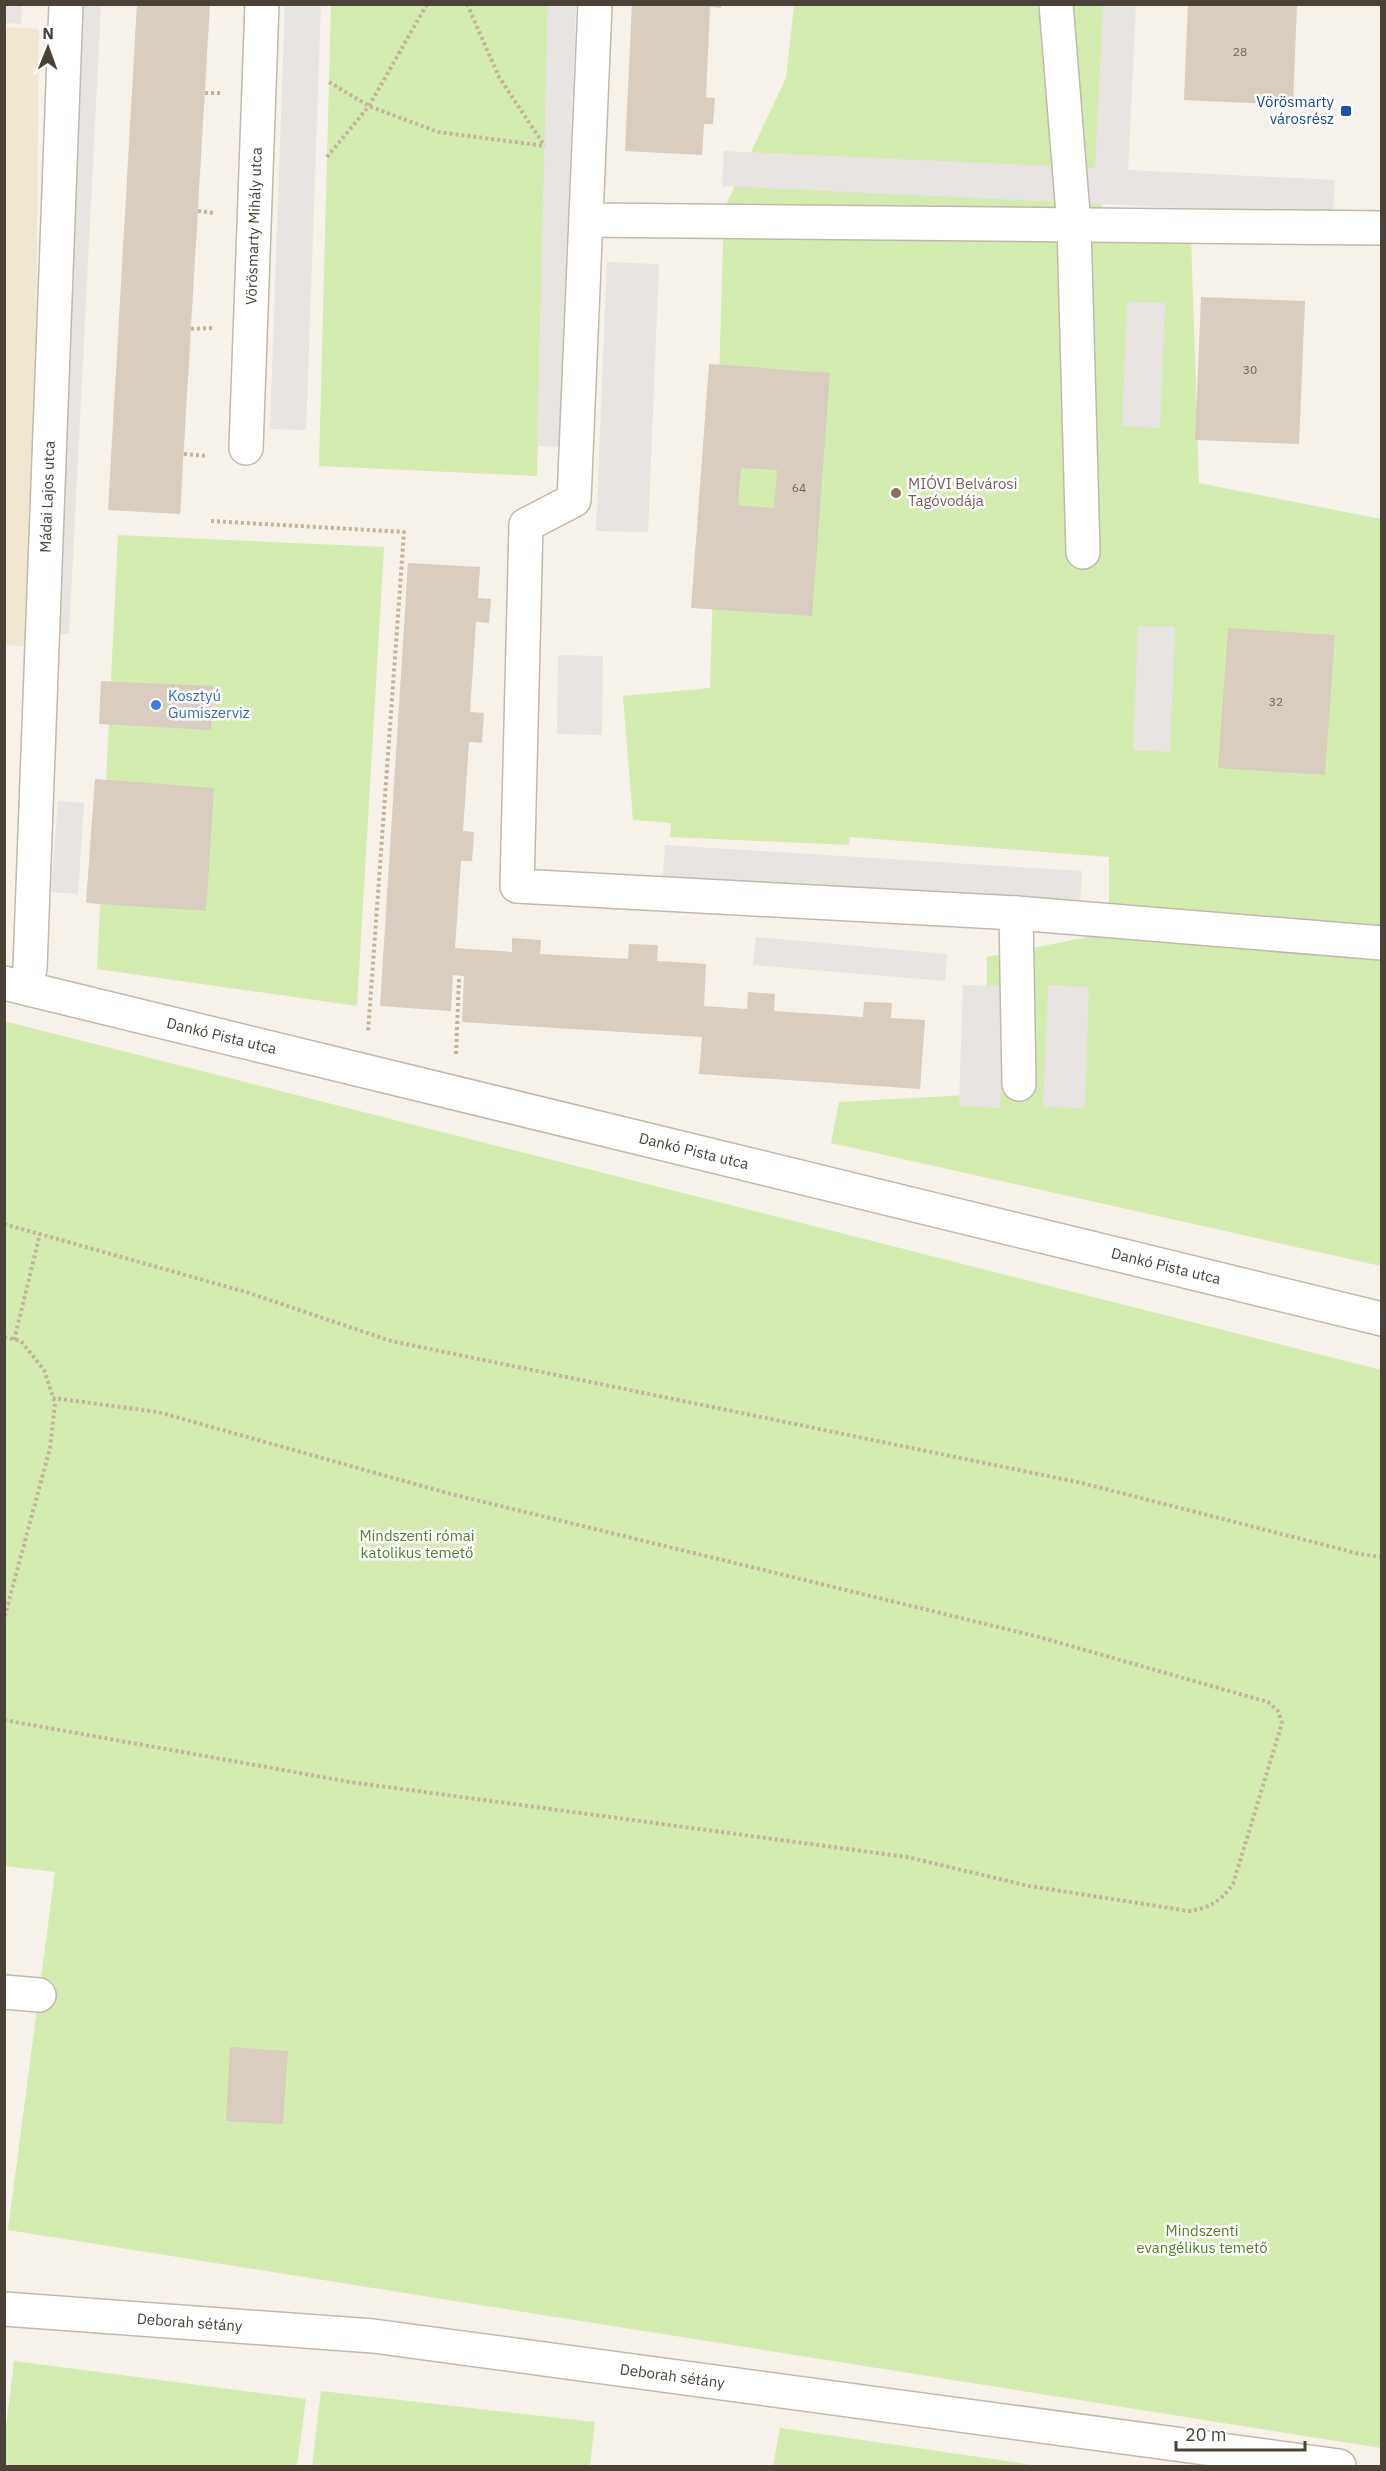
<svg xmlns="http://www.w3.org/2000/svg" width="1386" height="2471" viewBox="0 0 1386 2471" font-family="'IBM Plex Sans',sans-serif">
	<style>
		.education { fill: #f0e6d2 }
		.green { fill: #d4ecb0 }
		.parking { fill: #e7e4e1 }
		.building { fill: #d8cdbe; fill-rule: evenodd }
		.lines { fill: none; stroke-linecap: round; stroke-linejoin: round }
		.minor-casing { stroke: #c2b9ab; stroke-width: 36 }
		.path { stroke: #c5b49b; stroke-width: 4; stroke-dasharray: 3 3; stroke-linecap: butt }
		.minor { stroke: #fff; stroke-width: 33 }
		.transit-dot { fill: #1a4fb4; stroke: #fff; stroke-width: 2 }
		.education-dot { fill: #8d6e63; stroke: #fff; stroke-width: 2 }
		.shop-dot { fill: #3f7fe0; stroke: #fff; stroke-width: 2 }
		.labels { text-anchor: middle; stroke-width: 5; stroke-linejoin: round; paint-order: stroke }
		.number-label { font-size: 12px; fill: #6e6559 }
		.transit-label { font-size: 15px; fill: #164399; stroke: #fff; text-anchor: end }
		.street-label { font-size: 15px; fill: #4a4237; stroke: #fff }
		.education-label { font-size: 15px; fill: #785e54; stroke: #fff; text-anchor: start }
		.shop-label { font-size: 15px; fill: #366cbe; stroke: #fff; text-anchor: start }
		.park-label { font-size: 15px; fill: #4c8225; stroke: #fff }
	</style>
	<rect width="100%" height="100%" fill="#f6f1e9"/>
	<!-- education -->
	<path class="education" d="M5,27L39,29L33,647L5,645Z"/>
	<!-- green -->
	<g class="green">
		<path d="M331,5H548L537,476L319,466Z"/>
		<path d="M794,5H1132L1101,213L1191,237L1199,483L1381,519V1266L831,1143L839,1102L986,1094L987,957L1109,933V857L850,837L849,845L670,837L671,823L633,820L623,696L710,688L724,209L786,78Z"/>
		<path d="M118,535L384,547L357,1006L97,969Z"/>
		<path d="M4,1021L1381,1370V2448L8,2230L55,1872L5,1866Z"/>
		<path d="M14,2361L306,2399L297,2466H5V2435Z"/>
		<path d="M321,2391L595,2422L590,2466H312Z"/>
		<path d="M780,2428L1040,2466H773Z"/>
	</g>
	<!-- parking -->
	<g class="parking">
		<path d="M5,4L22,5L21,24L5,23Z"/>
		<path d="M1103,4L1136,5L1128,170L1335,180L1333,215L722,186L724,151L1095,168Z"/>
		<path d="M79,5H101L69,634L50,633Z"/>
		<path d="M285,5H321L306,430L270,429Z"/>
		<path d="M548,5H576L559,447L537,446Z"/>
		<path d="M607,262L659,264L648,532L596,531Z"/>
		<path d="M1127,302L1165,303L1160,428L1122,426Z"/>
		<path d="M1138,626L1175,627L1170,752L1133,750Z"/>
		<path d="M558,655L603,656L602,735L557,734Z"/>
		<path d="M58,801L84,803L78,894L51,892Z"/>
		<path d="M665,845L1082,871L1080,902L663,876Z"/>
		<path d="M756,937L947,954L945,981L753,965Z"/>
		<path d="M963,985L1004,986L1000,1108L959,1106Z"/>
		<path d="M1048,985L1089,987L1085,1108L1043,1107Z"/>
	</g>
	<!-- building -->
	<g class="building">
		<path d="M137,4H210L180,514L108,510Z"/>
		<path d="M632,4H721V8L710,7L706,97L715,98L713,124H704L702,155L625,151Z"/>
		<path d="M1188,4H1297L1293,105L1184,100Z"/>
		<path d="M1201,297L1305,301L1299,444L1195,440Z"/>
		<path d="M709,364L830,373L812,616L691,608ZM741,468L777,470L774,508L738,505Z"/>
		<path d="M408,563L480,567L478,598L491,599L489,623L476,622L470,712L484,713L482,743L469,742L463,831L474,832L472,861H461L455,948L512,952V938L541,940L540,954L628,959L629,944L658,945L657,961L706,964L704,1006L747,1009L748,992L775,994L774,1011L863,1017L864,1002L892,1003L891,1018L925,1020L920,1089L699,1074L702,1037L462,1022L464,976L453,975L451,1011L380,1006Z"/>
		<path d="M1228,628L1335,635L1325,775L1218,768Z"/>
		<path d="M101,681L213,686L211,730L99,724Z"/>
		<path d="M95,779L214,788L206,911L86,903Z"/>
		<path d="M230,2047L288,2051L283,2124L226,2121Z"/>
	</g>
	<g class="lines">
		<defs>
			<g id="minor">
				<path d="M595,4L574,500L526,525L517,886L1016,913L1382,943"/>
				<path d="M1056,4L1074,226L1083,552"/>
				<path d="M586,220L1382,228"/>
				<path id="s1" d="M246,448L262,4"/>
				<path d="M1016,913L1019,1084"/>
				<path id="s2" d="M4,983L1382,1319"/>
				<path id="s3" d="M26,988L30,968L66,4"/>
				<path d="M4,1992L39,1995"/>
				<path id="s4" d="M4,2309L373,2336L1339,2466"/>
			</g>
		</defs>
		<!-- minor casing -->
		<use href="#minor" class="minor-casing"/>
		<!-- path -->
		<g class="path">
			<path d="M467,4L499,77L544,145"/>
			<path d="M329,82L369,106L438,132L545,146"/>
			<path d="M205,93H221"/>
			<path d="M327,157L369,106L427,4"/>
			<path d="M198,211L215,213"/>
			<path d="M191,329L212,328"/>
			<path d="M184,454L208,456"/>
			<path d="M211,521L404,532L368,1033"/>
			<path d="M456,1054L459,979"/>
			<path d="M4,1224L246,1292L391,1341L1082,1483L1360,1554L1382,1557"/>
			<path d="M4,1337L21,1341L44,1370L55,1403L50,1448L4,1619"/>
			<path d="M14,1340L40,1234"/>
			<path d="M4,1720L350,1782L907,1857L1029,1886L1189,1911C1210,1908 1221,1901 1233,1884L1282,1723L1278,1711L1268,1702L1039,1637L447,1493L158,1412L53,1398"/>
		</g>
		<!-- minor -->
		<use href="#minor" class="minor"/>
	</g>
	<!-- markers -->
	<rect class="transit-dot" x="1340" y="105" width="12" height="12" rx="3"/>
	<circle class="education-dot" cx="896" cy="493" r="6"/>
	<circle class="shop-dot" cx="156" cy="705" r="6"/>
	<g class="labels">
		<!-- number labels -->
		<g class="number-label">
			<text x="1240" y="56">28</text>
			<text x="1250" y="374">30</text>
			<text x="799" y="492">64</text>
			<text x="1276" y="706">32</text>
		</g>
		<!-- transit labels -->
		<g class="transit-label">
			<text x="1334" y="107">Vörösmarty<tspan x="1334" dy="17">városrész</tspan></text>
		</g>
		<!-- street labels -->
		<g class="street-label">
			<text dy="5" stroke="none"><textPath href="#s1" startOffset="222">Vörösmarty Mihály utca</textPath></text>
			<text dy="5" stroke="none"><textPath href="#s3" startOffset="492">Mádai Lajos utca</textPath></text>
			<text dy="5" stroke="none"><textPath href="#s2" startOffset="224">Dankó Pista utca</textPath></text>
			<text dy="5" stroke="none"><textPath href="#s2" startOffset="710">Dankó Pista utca</textPath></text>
			<text dy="5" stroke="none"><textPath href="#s2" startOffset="1196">Dankó Pista utca</textPath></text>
			<text dy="5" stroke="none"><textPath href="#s4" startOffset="186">Deborah sétány</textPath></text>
			<text dy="5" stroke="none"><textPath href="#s4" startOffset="672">Deborah sétány</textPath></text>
		</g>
		<!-- education labels -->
		<g class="education-label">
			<text x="908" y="489">MIÓVI Belvárosi<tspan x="908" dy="17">Tagóvodája</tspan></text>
		</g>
		<!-- shop labels -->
		<g class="shop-label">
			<text x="168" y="701">Kosztyú<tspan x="168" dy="17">Gumiszerviz</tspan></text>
		</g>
		<!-- park labels -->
		<g class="park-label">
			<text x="417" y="1541">Mindszenti római<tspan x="417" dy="17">katolikus temető</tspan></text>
			<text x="1202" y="2236">Mindszenti<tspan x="1202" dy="17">evangélikus temető</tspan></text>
		</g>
	</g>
	<!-- border -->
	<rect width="1386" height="2471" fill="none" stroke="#4a4237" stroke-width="12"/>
	<!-- north arrow -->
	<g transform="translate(48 48) rotate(1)" stroke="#ffffff" stroke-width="4.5" paint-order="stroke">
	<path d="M0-4.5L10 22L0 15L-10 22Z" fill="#4a4237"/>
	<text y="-9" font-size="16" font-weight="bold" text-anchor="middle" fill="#4a4237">N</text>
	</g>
	<!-- scale -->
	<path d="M1176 2441v9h129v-9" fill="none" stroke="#4a4237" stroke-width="3"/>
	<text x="1185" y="2441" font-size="18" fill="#4a4237" stroke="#ffffff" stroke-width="4.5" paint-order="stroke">20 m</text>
</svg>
